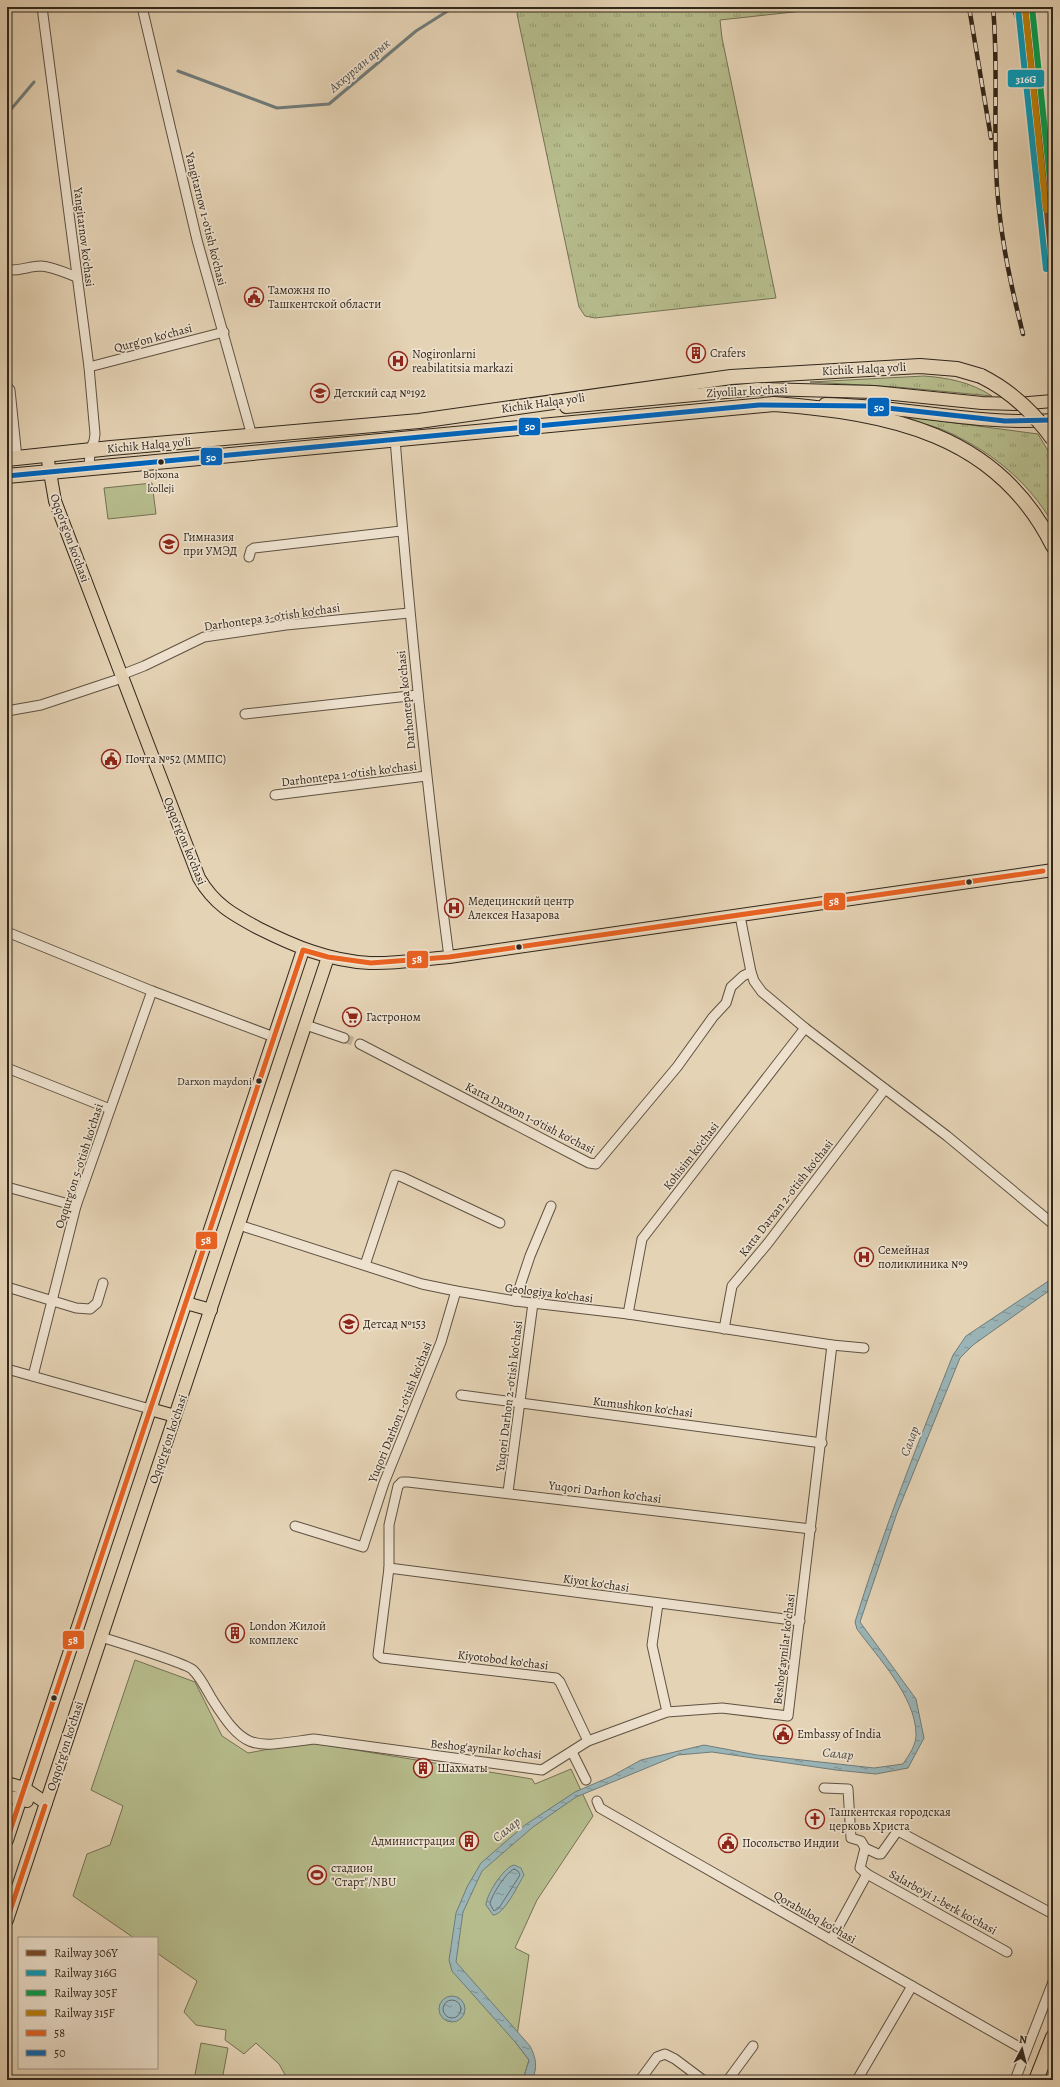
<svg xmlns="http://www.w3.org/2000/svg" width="1060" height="2087" viewBox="0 0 1060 2087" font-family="Alegreya,serif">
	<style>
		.grass { fill: url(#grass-tufts); stroke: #747254 }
		.park { fill: #b6bc8c; stroke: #747254 }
		.water { fill: url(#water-ripples); stroke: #707c7a }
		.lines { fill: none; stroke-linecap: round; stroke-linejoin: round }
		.shore { stroke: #666e6a; stroke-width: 1 }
		.stream { stroke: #707c7a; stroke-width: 3 }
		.minor-tunnel { stroke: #c1b196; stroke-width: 9; stroke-dasharray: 9 4.5; stroke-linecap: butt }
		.minor-casing { stroke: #5e5242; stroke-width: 11 }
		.major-casing { stroke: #31271c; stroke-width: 14 }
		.highway-casing { stroke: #31271c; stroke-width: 16 }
		.minor { stroke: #eee2cf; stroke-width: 9 }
		.major { stroke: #e5d3b5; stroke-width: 12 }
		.highway { stroke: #e5d3b5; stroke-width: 14 }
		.rail-casing { stroke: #31271c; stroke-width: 4.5 }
		.rail { stroke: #eee2cf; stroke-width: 3; stroke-dasharray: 9; stroke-linecap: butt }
		.highway-bridge-casing { stroke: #31271c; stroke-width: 16; stroke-linecap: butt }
		.highway-bridge { stroke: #e5d3b5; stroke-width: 14 }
		.bus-1-casing { stroke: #eee2cf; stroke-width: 8 }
		.bus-2-casing { stroke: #eee2cf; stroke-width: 8 }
		.bus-1 { stroke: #e86222; stroke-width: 5 }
		.bus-2 { stroke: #0065bd; stroke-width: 5 }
		.rail-1-casing { stroke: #eee2cf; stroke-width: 9 }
		.rail-2-casing { stroke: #eee2cf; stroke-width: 9 }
		.rail-3-casing { stroke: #eee2cf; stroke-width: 9 }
		.rail-4-casing { stroke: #eee2cf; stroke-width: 9 }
		.rail-1 { stroke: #7a4b2a; stroke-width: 6 }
		.rail-2 { stroke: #059cbc; stroke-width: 6 }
		.rail-3 { stroke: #02a04e; stroke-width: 6 }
		.rail-4 { stroke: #bc8008; stroke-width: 6 }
		.bus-dot { fill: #31271c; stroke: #eee2cf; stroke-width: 1.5 }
		.labels { text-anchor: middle; stroke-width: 3.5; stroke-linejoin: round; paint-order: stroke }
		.bus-label { font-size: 11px; fill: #31271c; stroke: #eee2cf }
		.street-label { font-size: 12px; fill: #31271c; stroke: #eee2cf }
		.poi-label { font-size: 12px; fill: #31271c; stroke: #eee2cf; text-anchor: start }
		.water-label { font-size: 13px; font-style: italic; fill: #4b4a43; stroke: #eee2cf }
		.line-badge { stroke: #eee2cf; stroke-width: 1.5 }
		.badge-label { font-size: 11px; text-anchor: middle; font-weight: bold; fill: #fff }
	</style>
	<defs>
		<pattern id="grass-tufts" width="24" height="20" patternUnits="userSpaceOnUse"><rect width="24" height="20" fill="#b6bc8c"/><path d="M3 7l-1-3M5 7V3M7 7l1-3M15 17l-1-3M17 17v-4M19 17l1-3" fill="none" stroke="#959972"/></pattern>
		<pattern id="water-ripples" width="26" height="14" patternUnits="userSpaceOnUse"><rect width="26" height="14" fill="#9ab5b8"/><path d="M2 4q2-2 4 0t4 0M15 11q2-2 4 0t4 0" fill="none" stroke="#7e9395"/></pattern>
	</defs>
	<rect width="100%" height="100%" fill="#e5d3b5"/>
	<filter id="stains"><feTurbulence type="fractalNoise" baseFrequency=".005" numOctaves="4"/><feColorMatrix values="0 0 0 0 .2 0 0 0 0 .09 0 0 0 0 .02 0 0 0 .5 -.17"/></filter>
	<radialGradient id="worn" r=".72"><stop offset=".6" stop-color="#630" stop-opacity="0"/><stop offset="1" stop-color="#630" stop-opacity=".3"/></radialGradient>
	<!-- grass -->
	<g class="grass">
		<path d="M519,7H839L720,20L722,38L776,298L595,318L585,316L579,307L517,14Z"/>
		<path d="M924,376C949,378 970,382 992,396L897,387L810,382Z"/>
		<path d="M910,417L1038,434L1053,459V524C1027,479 988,449 941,429C930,425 919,423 909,418Z"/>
	</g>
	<!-- park -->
	<g class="park">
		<path d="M152,483L156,514L108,519L104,488Z"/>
		<path d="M135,1660L195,1682L222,1736L248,1753L307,1742L532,1779L535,1784L571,1769L593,1816L537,1900L515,1948L529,1955L516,2043L529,2060L523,2080H288L279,2064L256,2043L244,2054L225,2040L226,2030L196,2025L184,2012L197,1981L157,1953V1938H134L73,1896L87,1854L110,1845L123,1806L91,1790Z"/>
		<path d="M201,2043L228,2048L222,2080H194Z"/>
	</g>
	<!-- water -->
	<g class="water">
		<path d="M1053,1278V1288L973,1345L960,1358L897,1513L860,1622L916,1699L924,1738L908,1768L876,1774L836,1770L712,1752L678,1755L576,1797L533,1827L482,1871L463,1912L456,1962L530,2046C536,2058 538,2067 532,2080H523L529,2060L516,2043L452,1971L449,1960L456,1913L467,1887L481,1863L525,1825L575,1792L612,1776L641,1760L704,1745L757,1755L874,1768L903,1764C909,1755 917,1744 916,1733C915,1696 878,1658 857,1629L855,1622C883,1531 918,1443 953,1355L966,1336Z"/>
		<path d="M514,1865L521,1868L524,1875C518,1885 504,1915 493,1915L486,1905C486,1895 504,1867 514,1865Z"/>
		<circle cx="452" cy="2009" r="13"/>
	</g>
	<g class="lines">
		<!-- shore -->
		<g class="shore">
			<path d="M514,1869L518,1871L520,1875L499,1908L494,1911L490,1904C491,1896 506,1872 514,1869Z"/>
			<circle cx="452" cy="2009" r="9"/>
		</g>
		<!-- stream -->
		<g class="stream">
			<path d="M178,71L277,108L329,104L416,31L454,7"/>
			<path d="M7,114L34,82"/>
		</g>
		<!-- minor-tunnel -->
		<path class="minor-tunnel" d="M344,1038L360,1044"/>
		<defs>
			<g id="minor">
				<path d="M42,7L89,367L95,434L94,441L90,450L89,469"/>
				<path d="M142,7L197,240L252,436"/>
				<path d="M7,270C21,271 29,266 41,266C53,267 66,273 77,277"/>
				<path d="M89,367L224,332"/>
				<path d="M7,387L10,390L17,458"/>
				<path d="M395,439C409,612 426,785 449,957"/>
				<path d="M249,557L251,550L254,548L401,531"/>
				<path d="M121,675L144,666L204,637L286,625L409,613"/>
				<path d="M7,711L41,705L122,678"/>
				<path d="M245,714L418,695"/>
				<path d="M275,795L426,776"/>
				<path d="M740,916L751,972L754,981L762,992L805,1028L947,1136L1053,1224"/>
				<path d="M7,932L152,991L274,1037"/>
				<path d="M306,1025L344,1038"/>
				<path d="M360,1044L589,1163L596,1164L677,1067L713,1017L726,1003L731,987L743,976L751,972"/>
				<path d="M7,1068L110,1109"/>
				<path d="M7,1187L76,1206"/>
				<path d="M239,1225L422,1284L456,1291L515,1301L628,1314L832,1345L864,1348"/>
				<path d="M365,1265L395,1175L402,1177L500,1223"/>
				<path d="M7,1287L76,1308L90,1309L97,1303L103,1283"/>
				<path d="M515,1301L530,1256L551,1206"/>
				<path d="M628,1314L642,1239L805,1028"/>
				<path d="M724,1329L732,1286L768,1243L885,1089"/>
				<path d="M7,1369L150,1409"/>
				<path d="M33,1376L76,1206L152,991"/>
				<path d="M461,1395L822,1443"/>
				<path d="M508,1492L533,1303"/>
				<path d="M295,1526L363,1547L384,1483L441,1342L456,1291"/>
				<path d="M389,1568L800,1621"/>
				<path d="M658,1604L652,1645L667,1712"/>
				<path d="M101,1637C114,1641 188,1664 193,1670C201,1678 206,1689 212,1699C246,1753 253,1747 314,1739L542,1770L588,1741L667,1712L722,1708L788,1716L832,1345"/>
				<path d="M588,1741L560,1682L556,1678L382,1658L378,1655L389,1568V1525L398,1486L402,1482H408L811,1529"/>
				<path d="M572,1752L586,1780"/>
				<path d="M824,1788L848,1789L851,1838L861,1841L865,1848"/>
				<path d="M597,1801L600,1808L1026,2051"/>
				<path d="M867,1874L1007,1952"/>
				<path d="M831,1940L867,1874L860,1868L865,1848L878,1854H881L896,1833L900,1832L1053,1914"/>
				<path d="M640,2080L657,2057L665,2054L675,2059L703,2080"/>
				<path d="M728,2080L753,2046"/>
				<path d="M857,2080L912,1986"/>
				<path d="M1015,2080L1053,1982"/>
			</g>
			<g id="major">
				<path d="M825,404C901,405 977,426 1053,420"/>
				<path d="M566,407L758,389L874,392L982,403L1016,404L1053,401"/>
				<path d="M47,455L55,501L199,878C214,904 232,914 258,928C294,946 329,961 370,963C396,964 423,959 449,957L1053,870"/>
				<path d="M186,1303L211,1310"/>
				<path d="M150,1409L175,1416"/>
				<path d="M7,1783L24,1788L46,1803"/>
				<path d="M7,1796L27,1801"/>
				<path d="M7,1840L303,950"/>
				<path d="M7,1920L328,957"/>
			</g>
			<g id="highway">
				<path d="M7,459L111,448L419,421L731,377L920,366L957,369L981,376"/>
				<path d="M7,476L774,404C889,413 997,433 1053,546"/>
				<path d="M1036,2080L1053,2037"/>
			</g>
		</defs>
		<!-- minor casing -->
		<use href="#minor" class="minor-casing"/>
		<!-- major casing -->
		<use href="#major" class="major-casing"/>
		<!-- highway casing -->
		<use href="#highway" class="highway-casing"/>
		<!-- minor -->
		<use href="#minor" class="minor"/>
		<!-- major -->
		<use href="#major" class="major"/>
		<!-- highway -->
		<use href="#highway" class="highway"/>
		<defs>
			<g id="rail">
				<path d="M969,7L991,138"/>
				<path d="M993,7C998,60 994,115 996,168C998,226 1009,278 1023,334"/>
				<path d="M1013,7L1029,49"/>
			</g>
		</defs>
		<!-- rail casing -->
		<use href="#rail" class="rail-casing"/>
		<!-- rail -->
		<use href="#rail" class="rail"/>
		<defs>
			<path id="highway-bridge" d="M981,376C1011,391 1034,413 1053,439"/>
		</defs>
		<!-- highway-bridge casing -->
		<use href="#highway-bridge" class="highway-bridge-casing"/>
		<!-- highway-bridge -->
		<use href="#highway-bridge" class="highway-bridge"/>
		<defs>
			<g id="bus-1">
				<path d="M7,1840L303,950L328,957L371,963L449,957L1043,871"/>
				<path d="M7,1920L45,1806"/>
			</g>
			<path id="bus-2" d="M7,476L759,405L869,406L1005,421L1053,420"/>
		</defs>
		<!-- bus-1 casing -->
		<use href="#bus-1" class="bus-1-casing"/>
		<!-- bus-2 casing -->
		<use href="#bus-2" class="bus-2-casing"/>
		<!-- bus-1 -->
		<use href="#bus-1" class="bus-1"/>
		<!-- bus-2 -->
		<use href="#bus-2" class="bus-2"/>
		<defs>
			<path id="rail-1" d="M1025,7L1053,268"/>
			<path id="rail-2" d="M1018,8L1046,269"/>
			<path id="rail-3" d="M1032,7L1053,209"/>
			<path id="rail-4" d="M1025,8L1046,210"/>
		</defs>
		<!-- rail-1 casing -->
		<use href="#rail-1" class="rail-1-casing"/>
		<!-- rail-2 casing -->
		<use href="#rail-2" class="rail-2-casing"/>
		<!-- rail-3 casing -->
		<use href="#rail-3" class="rail-3-casing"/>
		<!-- rail-4 casing -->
		<use href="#rail-4" class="rail-4-casing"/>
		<!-- rail-1 -->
		<use href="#rail-1" class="rail-1"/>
		<!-- rail-2 -->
		<use href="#rail-2" class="rail-2"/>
		<!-- rail-3 -->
		<use href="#rail-3" class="rail-3"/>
		<!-- rail-4 -->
		<use href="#rail-4" class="rail-4"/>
	</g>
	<!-- icons -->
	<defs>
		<symbol id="civic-ring" viewBox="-11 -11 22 22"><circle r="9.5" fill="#eee2cf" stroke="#8f2418" stroke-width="1.5"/><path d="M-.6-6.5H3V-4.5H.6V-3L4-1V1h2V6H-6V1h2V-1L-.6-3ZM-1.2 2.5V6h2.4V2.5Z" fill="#8f2418"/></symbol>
		<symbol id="building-ring" viewBox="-11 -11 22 22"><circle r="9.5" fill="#eee2cf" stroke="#8f2418" stroke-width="1.5"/><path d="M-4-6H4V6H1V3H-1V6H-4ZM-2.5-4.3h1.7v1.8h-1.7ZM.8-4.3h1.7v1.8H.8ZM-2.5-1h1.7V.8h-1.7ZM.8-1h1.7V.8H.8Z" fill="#8f2418"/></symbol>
		<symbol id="hospital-ring" viewBox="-11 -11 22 22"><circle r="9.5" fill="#eee2cf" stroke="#8f2418" stroke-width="1.5"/><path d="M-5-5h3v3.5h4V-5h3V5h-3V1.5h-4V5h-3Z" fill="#8f2418"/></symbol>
		<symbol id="school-ring" viewBox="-11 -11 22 22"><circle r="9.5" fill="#eee2cf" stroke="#8f2418" stroke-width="1.5"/><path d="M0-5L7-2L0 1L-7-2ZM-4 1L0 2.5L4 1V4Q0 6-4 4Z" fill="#8f2418"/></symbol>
		<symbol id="supermarket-ring" viewBox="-11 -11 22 22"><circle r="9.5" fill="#eee2cf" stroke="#8f2418" stroke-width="1.5"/><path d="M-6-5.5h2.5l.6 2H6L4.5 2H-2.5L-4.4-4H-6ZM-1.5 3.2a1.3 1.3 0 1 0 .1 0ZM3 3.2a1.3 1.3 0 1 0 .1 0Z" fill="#8f2418"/></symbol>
		<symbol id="church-ring" viewBox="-11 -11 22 22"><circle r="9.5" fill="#eee2cf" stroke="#8f2418" stroke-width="1.5"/><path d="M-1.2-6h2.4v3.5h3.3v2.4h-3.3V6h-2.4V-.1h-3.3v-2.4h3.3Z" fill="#8f2418"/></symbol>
		<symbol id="stadium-ring" viewBox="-11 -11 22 22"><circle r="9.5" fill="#eee2cf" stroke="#8f2418" stroke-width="1.5"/><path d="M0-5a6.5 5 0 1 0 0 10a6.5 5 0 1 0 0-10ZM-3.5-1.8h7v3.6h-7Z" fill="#8f2418"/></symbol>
	</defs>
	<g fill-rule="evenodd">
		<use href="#civic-ring" x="243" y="286" width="22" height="22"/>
		<use href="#building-ring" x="685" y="342" width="22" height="22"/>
		<use href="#hospital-ring" x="387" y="350" width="22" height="22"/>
		<use href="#school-ring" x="309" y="382" width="22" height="22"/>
		<use href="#school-ring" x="158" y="533" width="22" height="22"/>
		<use href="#civic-ring" x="100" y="748" width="22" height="22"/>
		<use href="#hospital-ring" x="443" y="897" width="22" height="22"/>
		<use href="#supermarket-ring" x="341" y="1006" width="22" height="22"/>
		<use href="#hospital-ring" x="853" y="1246" width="22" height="22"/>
		<use href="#school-ring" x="338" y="1313" width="22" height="22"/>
		<use href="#building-ring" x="224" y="1622" width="22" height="22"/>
		<use href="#civic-ring" x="772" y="1723" width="22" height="22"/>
		<use href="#building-ring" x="412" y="1757" width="22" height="22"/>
		<use href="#church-ring" x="804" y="1808" width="22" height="22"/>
		<use href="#building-ring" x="458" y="1830" width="22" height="22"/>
		<use href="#civic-ring" x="717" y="1832" width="22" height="22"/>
		<use href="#stadium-ring" x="306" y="1864" width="22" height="22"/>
	</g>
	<!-- markers -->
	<g class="bus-dot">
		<circle cx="161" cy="462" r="3.5"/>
		<circle cx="969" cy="882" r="3.5"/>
		<circle cx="519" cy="947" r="3.5"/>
		<circle cx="259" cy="1081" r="3.5"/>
		<circle cx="54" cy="1698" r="3.5"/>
	</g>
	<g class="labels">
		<!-- bus labels -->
		<g class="bus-label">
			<text x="161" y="478">Bojxona<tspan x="161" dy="14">kolleji</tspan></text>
			<text x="252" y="1085" text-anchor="end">Darxon maydoni</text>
		</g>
		<!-- street labels -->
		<g class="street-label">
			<text transform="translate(206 219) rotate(76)" y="4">Yangitarnov 1-o'tish ko'chasi</text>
			<text transform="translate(84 237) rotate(83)" y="4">Yangitarnov ko'chasi</text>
			<text transform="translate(153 338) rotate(-15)" y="4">Qurg'on ko'chasi</text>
			<text transform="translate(864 369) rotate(-3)" y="4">Kichik Halqa yo'li</text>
			<text transform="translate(747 391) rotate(-3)" y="4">Ziyolilar ko'chasi</text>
			<text transform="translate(543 403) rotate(-8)" y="4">Kichik Halqa yo'li</text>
			<text transform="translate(149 445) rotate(-5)" y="4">Kichik Halqa yo'li</text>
			<text transform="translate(70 538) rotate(70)" y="4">Oqqo'rg'on ko'chasi</text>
			<text transform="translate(272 617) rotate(-8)" y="4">Darhontepa 3-o'tish ko'chasi</text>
			<text transform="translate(406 700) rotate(-96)" y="4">Darhontepa ko'chasi</text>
			<text transform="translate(349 774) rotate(-7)" y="4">Darhontepa 1-o'tish ko'chasi</text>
			<text transform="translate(185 841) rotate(68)" y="4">Oqqo'rg'on ko'chasi</text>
			<text transform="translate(530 1118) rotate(27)" y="4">Katta Darxon 1-o'tish ko'chasi</text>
			<text transform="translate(691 1156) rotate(-52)" y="4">Kohisim ko'chasi</text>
			<text transform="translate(79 1166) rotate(-72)" y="4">Oqqurg'on 5-o'tish ko'chasi</text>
			<text transform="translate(786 1198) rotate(-52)" y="4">Katta Darxan 2-o'tish ko'chasi</text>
			<text transform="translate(549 1293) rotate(7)" y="4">Geologiya ko'chasi</text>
			<text transform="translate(509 1396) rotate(-83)" y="4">Yuqori Darhon 2-o'tish ko'chasi</text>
			<text transform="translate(643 1407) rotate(7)" y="4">Kumushkon ko'chasi</text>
			<text transform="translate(400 1412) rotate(-68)" y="4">Yuqori Darhon 1-o'tish ko'chasi</text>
			<text transform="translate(168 1439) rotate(-71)" y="4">Oqqo'rg'on ko'chasi</text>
			<text transform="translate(605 1492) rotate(7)" y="4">Yuqori Darhon ko'chasi</text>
			<text transform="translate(596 1583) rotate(8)" y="4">Kiyot ko'chasi</text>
			<text transform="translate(784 1649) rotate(-83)" y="4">Beshog'aynilar ko'chasi</text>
			<text transform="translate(503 1660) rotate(7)" y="4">Kiyotobod ko'chasi</text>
			<text transform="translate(65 1746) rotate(-72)" y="4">Oqqo'rg'on ko'chasi</text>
			<text transform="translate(486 1749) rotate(6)" y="4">Beshog'aynilar ko'chasi</text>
			<text transform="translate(943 1902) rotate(29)" y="4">Salarbo'yi 1-berk ko'chasi</text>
			<text transform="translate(815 1917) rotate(30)" y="4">Qorabuloq ko'chasi</text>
		</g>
		<!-- poi labels -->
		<g class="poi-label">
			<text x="268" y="294">Таможня по<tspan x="268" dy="14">Ташкентской области</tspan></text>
			<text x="710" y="357">Crafers</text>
			<text x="412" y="358">Nogironlarni<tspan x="412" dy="14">reabilatitsia markazi</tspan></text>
			<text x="334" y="397">Детский сад №192</text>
			<text x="183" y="541">Гимназия<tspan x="183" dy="14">при УМЭД</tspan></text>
			<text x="125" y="763">Почта №52 (ММПС)</text>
			<text x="468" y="905">Медецинский центр<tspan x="468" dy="14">Алексея Назарова</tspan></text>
			<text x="366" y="1021">Гастроном</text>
			<text x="878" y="1254">Семейная<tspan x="878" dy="14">поликлиника №9</tspan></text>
			<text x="363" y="1328">Детсад №153</text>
			<text x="249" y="1630">London Жилой<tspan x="249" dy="14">комплекс</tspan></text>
			<text x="797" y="1738">Embassy of India</text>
			<text x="437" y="1772">Шахматы</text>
			<text x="829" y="1816">Ташкентская городская<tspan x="829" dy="14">церковь Христа</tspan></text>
			<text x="455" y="1845" text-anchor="end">Администрация</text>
			<text x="742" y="1847">Посольство Индии</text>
			<text x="331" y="1872">стадион<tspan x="331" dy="14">"Старт"/NBU</tspan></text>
		</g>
		<!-- water labels -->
		<g class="water-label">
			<text transform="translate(359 65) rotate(-40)" y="5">Аккурган арык</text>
			<text transform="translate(909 1441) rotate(-69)" y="5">Салар</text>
			<text transform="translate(838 1753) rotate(6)" y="5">Салар</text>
			<text transform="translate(506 1829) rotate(-39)" y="5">Салар</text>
		</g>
	</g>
	<g class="line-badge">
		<rect x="1007" y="69" width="38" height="19" rx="4" fill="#059cbc"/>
		<rect x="867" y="397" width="23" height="20" rx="4" fill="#0065bd"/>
		<rect x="518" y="417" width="23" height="19" rx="4" fill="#0065bd"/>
		<rect x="200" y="447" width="23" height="19" rx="4" fill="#0065bd"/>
		<rect x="823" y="892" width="23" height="19" rx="4" fill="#e86222"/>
		<rect x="406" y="950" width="23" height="19" rx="4" fill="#e86222"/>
		<rect x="195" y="1231" width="23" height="19" rx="4" fill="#e86222"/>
		<rect x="62" y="1630" width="23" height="20" rx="4" fill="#e86222"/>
	</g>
	<g class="badge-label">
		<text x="1026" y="83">316G</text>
		<text x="879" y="411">50</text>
		<text x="530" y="430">50</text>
		<text x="211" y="461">50</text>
		<text x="834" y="905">58</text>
		<text x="417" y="963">58</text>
		<text x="206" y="1244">58</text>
		<text x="73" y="1644">58</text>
	</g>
	<!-- margin -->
	<rect width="1060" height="2087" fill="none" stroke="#e5d3b5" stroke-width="24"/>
	<rect x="8" y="8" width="1044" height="2071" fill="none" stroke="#31271c" stroke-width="2"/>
	<rect x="12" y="12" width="1036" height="2063" fill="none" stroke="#31271c"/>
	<!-- legend -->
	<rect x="18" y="1937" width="140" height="132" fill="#eee2cf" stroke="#a29787"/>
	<rect x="26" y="1950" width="20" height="6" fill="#7a4b2a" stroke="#a29787"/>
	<text x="54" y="1957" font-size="12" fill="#31271c">Railway 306Y</text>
	<rect x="26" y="1970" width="20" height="6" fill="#059cbc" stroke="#a29787"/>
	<text x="54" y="1977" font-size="12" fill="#31271c">Railway 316G</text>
	<rect x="26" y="1990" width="20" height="6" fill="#02a04e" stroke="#a29787"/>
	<text x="54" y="1997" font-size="12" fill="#31271c">Railway 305F</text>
	<rect x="26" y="2010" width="20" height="6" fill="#bc8008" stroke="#a29787"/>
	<text x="54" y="2017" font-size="12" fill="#31271c">Railway 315F</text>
	<rect x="26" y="2030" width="20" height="6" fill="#e86222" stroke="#a29787"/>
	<text x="54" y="2037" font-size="12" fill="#31271c">58</text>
	<rect x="26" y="2050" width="20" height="6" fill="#0065bd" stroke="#a29787"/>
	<text x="54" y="2057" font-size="12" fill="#31271c">50</text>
	<!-- north arrow -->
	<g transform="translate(1022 2049) rotate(7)" stroke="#eee2cf" stroke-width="3" paint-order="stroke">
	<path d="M0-3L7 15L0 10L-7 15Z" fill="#31271c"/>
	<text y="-6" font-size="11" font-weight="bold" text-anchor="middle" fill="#31271c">N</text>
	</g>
	<rect width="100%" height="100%" filter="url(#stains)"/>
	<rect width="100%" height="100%" fill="url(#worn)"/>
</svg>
